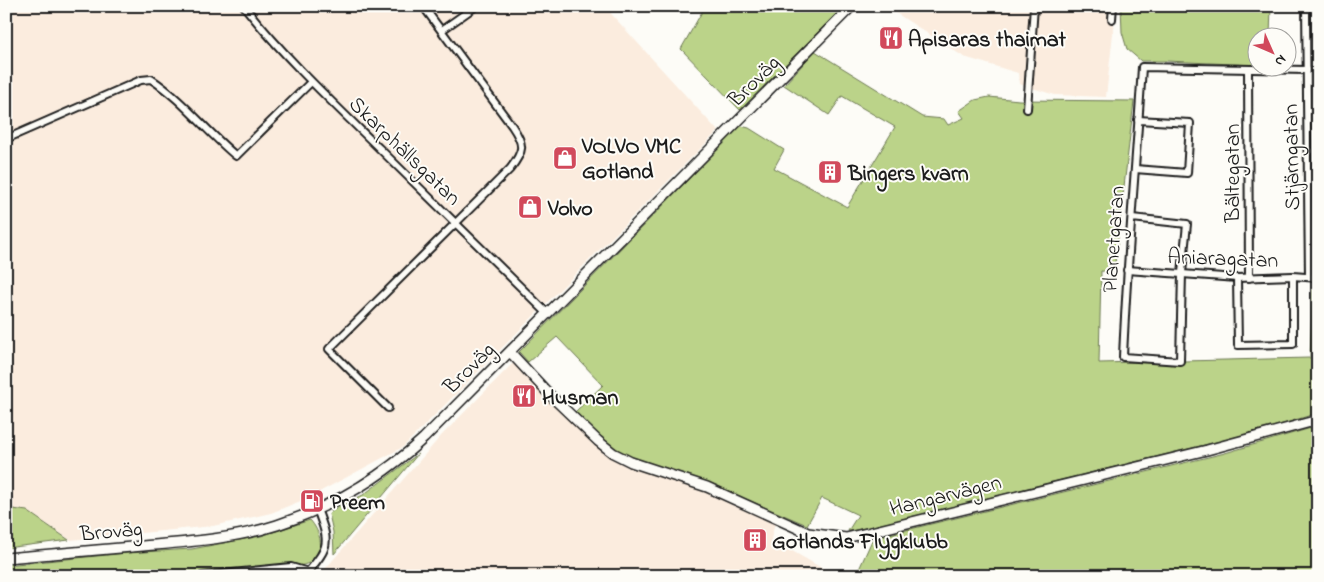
<svg xmlns="http://www.w3.org/2000/svg" width="1324" height="582" viewBox="0 0 1324 582" font-family="'Indie Flower',sans-serif">
	<style>
		.built { fill: #fbecde }
		.green { fill: #bbd389; stroke: #6c7852 }
		.lines { fill: none; stroke-linecap: round; stroke-linejoin: round }
		.street-casing { stroke: #1c1c1c; stroke-width: 10 }
		.secondary-casing { stroke: #1c1c1c; stroke-width: 12 }
		.street { stroke: #fdfcf7; stroke-width: 6 }
		.secondary { stroke: #fdfcf7; stroke-width: 9 }
		.labels { text-anchor: middle; stroke-width: 4; stroke-linejoin: round; paint-order: stroke }
		.poi-label { font-size: 22px; font-weight: bold; fill: #1c1c1c; stroke: #fdfcf7; text-anchor: start }
		.street-label { font-size: 22px; fill: #1c1c1c; stroke: #fdfcf7 }
	</style>
	<rect width="100%" height="100%" fill="#fdfcf7"/>
	<filter id="ink" filterUnits="userSpaceOnUse"><feTurbulence type="fractalNoise" baseFrequency=".02" numOctaves="2"/><feDisplacementMap in="SourceGraphic" scale="10" xChannelSelector="R" yChannelSelector="G"/><feConvolveMatrix kernelMatrix="1 2 1 2 8 2 1 2 1" color-interpolation-filters="sRGB"/></filter>
	<g filter="url(#ink)">
		<!-- built -->
		<g class="built">
			<path d="M6,6H604L718,131L403,447L308,498L271,513L213,526L70,540L27,511L6,508Z"/>
			<path d="M885,6H1116L1106,97L1055,95L1019,84L1018,73L964,57Z"/>
			<path d="M514,362L594,443L612,458L699,489L775,523L771,539L836,576H319L441,436Z"/>
		</g>
		<!-- green -->
		<g class="green">
			<path d="M721,6H844L740,110L681,49L703,10Z"/>
			<path d="M1121,6H1271L1270,37L1256,38V65L1166,61H1141L1127,49L1122,32Z"/>
			<path d="M815,51L922,117L944,119L948,125L964,118L959,111L975,100L989,97L1019,100L1134,101L1114,272L1101,271L1099,363L1310,358L1313,281L1318,282V413L1253,433L862,529L848,531L858,515L822,498L807,525L703,481L632,458L605,442L575,412L603,385L557,337L528,362L519,352L741,126L749,128L784,150L774,168L847,207L895,127L842,96L829,115L784,85Z"/>
			<path d="M1318,426V576H856L873,538L1225,453Z"/>
			<path d="M418,454L334,554L333,532L329,514L337,507L363,495Z"/>
			<path d="M6,508L27,511L69,540L6,548Z"/>
			<path d="M310,520C320,531 327,552 311,562C302,567 296,563 294,576H6V565L127,553L192,549L261,536Z"/>
		</g>
		<g class="lines">
			<defs>
				<g id="street">
					<path d="M244,6C285,58 333,103 380,149C436,204 492,259 548,314"/>
					<path d="M1306,6L1309,277"/>
					<path d="M1112,19L1113,6"/>
					<path d="M442,30L476,6"/>
					<path d="M1248,69L1249,278"/>
					<path d="M1027,109L1034,6"/>
					<path d="M6,139L141,80L151,79C183,100 207,132 236,156L311,82"/>
					<path d="M1135,169L1187,173L1190,123L1138,120"/>
					<path d="M1132,218L1187,224L1182,273L1180,361L1123,357C1127,260 1136,164 1142,67L1307,70"/>
					<path d="M1127,270L1237,278L1293,276L1318,278"/>
					<path d="M1237,278L1238,345L1293,344V276"/>
					<path d="M388,408L329,349L510,169C524,151 525,145 512,126L423,6"/>
					<path d="M202,576L291,567L308,572"/>
					<path d="M305,576C329,546 331,546 317,509"/>
				</g>
				<g id="secondary">
					<path d="M510,352L550,395L598,441L613,453L631,462L707,487L808,533L846,538L1207,450L1318,420"/>
					<path d="M6,558C52,554 97,550 143,546C188,542 234,539 277,525C332,507 382,477 424,438L852,6"/>
				</g>
			</defs>
			<!-- street casing -->
			<use href="#street" class="street-casing"/>
			<!-- secondary casing -->
			<use href="#secondary" class="secondary-casing"/>
			<!-- street -->
			<use href="#street" class="street"/>
			<!-- secondary -->
			<use href="#secondary" class="secondary"/>
		</g>
	</g>
	<!-- icons -->
	<defs>
		<symbol id="restaurant-square" viewBox="-11 -11 22 22"><rect x="-9" y="-9" width="18" height="18" rx="4" fill="#d1495b" stroke="#fdfcf7"/><path d="M-5-6h1v4h1v-4h1v4h1v-4h1v5L-1.5 .5V6h-2V.5L-5-1ZM5-6V6H3V1.5H1.5Q1.5-4 5-6Z" fill="#fff"/></symbol>
		<symbol id="shop-square" viewBox="-11 -11 22 22"><rect x="-9" y="-9" width="18" height="18" rx="4" fill="#d1495b" stroke="#fdfcf7"/><path d="M-5-2.5h2.3a2.7 3.5 0 0 1 5.4 0H5L5.5 6h-11ZM-1.5-2.5h3a1.5 2.3 0 0 0-3 0Z" fill="#fff"/></symbol>
		<symbol id="building-square" viewBox="-11 -11 22 22"><rect x="-9" y="-9" width="18" height="18" rx="4" fill="#d1495b" stroke="#fdfcf7"/><path d="M-4-6H4V6H1V3H-1V6H-4ZM-2.5-4.3h1.7v1.8h-1.7ZM.8-4.3h1.7v1.8H.8ZM-2.5-1h1.7V.8h-1.7ZM.8-1h1.7V.8H.8Z" fill="#fff"/></symbol>
		<symbol id="fuel-square" viewBox="-11 -11 22 22"><rect x="-9" y="-9" width="18" height="18" rx="4" fill="#d1495b" stroke="#fdfcf7"/><path d="M-5.5-6h7V0h2V4h1.3V-2.5L3-4.5l.8-.8L6-3V5H2.5V1h-1V6h-7ZM-4.2-4.7v3.2H.2V-4.7Z" fill="#fff"/></symbol>
	</defs>
	<g fill-rule="evenodd">
		<use href="#restaurant-square" x="877" y="24" width="28" height="28"/>
		<use href="#shop-square" x="551" y="144" width="28" height="28"/>
		<use href="#building-square" x="816" y="158" width="28" height="28"/>
		<use href="#shop-square" x="516" y="193" width="28" height="28"/>
		<use href="#restaurant-square" x="510" y="382" width="28" height="28"/>
		<use href="#fuel-square" x="298" y="487" width="28" height="28"/>
		<use href="#building-square" x="741" y="526" width="28" height="28"/>
	</g>
	<g class="labels">
		<!-- poi labels -->
		<g class="poi-label">
			<text x="908" y="46">Apisaras thaimat</text>
			<text x="582" y="153">VOLVO VMC<tspan x="582" dy="25">Gotland</tspan></text>
			<text x="848" y="180">Bingers kvarn</text>
			<text x="548" y="215">Volvo</text>
			<text x="542" y="404">Husman</text>
			<text x="330" y="509">Preem</text>
			<text x="772" y="548">Gotlands Flygklubb</text>
		</g>
		<!-- street labels -->
		<g class="street-label">
			<text transform="translate(753 80) rotate(-45)" y="8">Broväg</text>
			<text transform="translate(406 150) rotate(44)" y="8">Skarphällsgatan</text>
			<text transform="translate(1290 157) rotate(-91)" y="8">Stjärngatan</text>
			<text transform="translate(1231 173) rotate(-90)" y="8">Bältegatan</text>
			<text transform="translate(1112 239) rotate(-86)" y="8">Planetgatan</text>
			<text transform="translate(1223 257) rotate(2)" y="8">Aniaragatan</text>
			<text transform="translate(468 367) rotate(-45)" y="8">Broväg</text>
			<text transform="translate(945 494) rotate(-14)" y="8">Hangarvägen</text>
			<text transform="translate(111 530) rotate(-5)" y="8">Broväg</text>
		</g>
	</g>
	<!-- margin -->
	<rect width="1324" height="582" fill="none" stroke="#fdfcf7" stroke-width="25"/>
	<rect x="12" y="12" width="1299" height="557" fill="none" stroke="#1c1c1c" stroke-width="2" filter="url(#ink)"/>
	<!-- north arrow -->
	<g transform="translate(1272 52) rotate(135)"><circle r="24" fill="#fdfcf7" stroke="#a3a29f"/>
	<path d="M0-4L9 19L0 12L-9 19Z" fill="#d1495b"/>
	<text y="-8" font-size="14" font-weight="bold" text-anchor="middle" fill="#1c1c1c">N</text>
	</g>
</svg>
